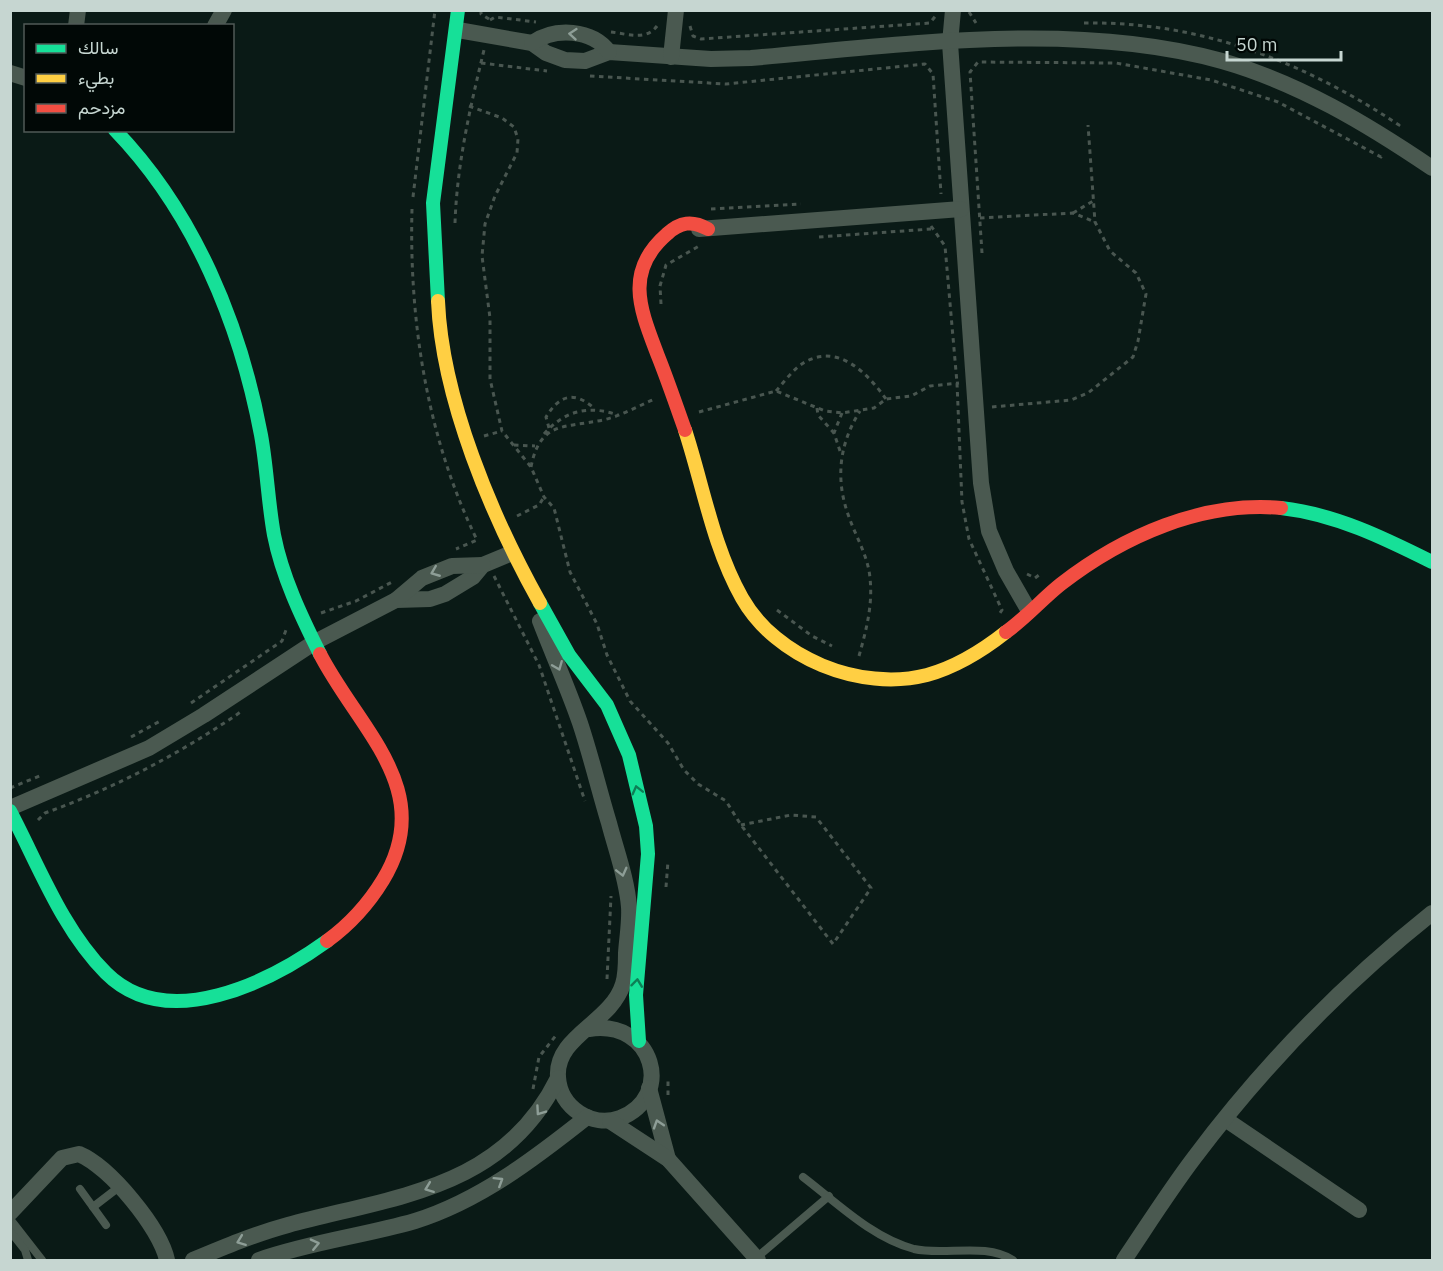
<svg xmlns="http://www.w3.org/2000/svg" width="1443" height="1271" viewBox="0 0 1443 1271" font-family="'IBM Plex Sans',Vazirmatn,sans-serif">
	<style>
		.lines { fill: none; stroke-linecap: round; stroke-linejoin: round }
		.path { stroke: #495650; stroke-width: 3; stroke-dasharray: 4.5 4.5; stroke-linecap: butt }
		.lane { stroke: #4a5950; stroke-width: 8 }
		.street { stroke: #4a5950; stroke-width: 16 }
		.fast { stroke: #16e098; stroke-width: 14 }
		.slow { stroke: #ffcf43; stroke-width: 14 }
		.jam { stroke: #f24e42; stroke-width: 14 }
		.oneway { stroke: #8e9e97 }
		.oneway2 { stroke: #0d7f56 }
	</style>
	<rect width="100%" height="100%" fill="#0a1a16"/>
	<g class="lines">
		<!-- path -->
		<g class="path">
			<path d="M481,10V14L489,19"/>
			<path d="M969,12L976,23"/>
			<path d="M490,20L495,17L536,22"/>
			<path d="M1084,23C1200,21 1304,62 1399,125L1398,126"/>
			<path d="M690,26L693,36L701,39L930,23L937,14"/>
			<path d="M611,32C628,34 646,41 657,26"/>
			<path d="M481,63L547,71"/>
			<path d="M590,76L726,84L925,64L933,74L941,194"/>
			<path d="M469,106L502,118L514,127L518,139L517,153L495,196L485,224L482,256L490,318V379L502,431L531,467L544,497L554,508L570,572L597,624L607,655L630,701L668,743L684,770L698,784L726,801L741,825L833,944L871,888L816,817L791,815L741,825"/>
			<path d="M413,197L435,10"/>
			<path d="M412,209C409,321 427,438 477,540L456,549"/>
			<path d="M711,209L801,204"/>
			<path d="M1073,213L1093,201"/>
			<path d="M980,218L1073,213L1095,222"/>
			<path d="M455,223C457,164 470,108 484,50"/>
			<path d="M931,226L945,246L957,383L962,502L969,539L1002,610L1000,613"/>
			<path d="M819,237L931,229"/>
			<path d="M982,253L970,72L978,62L1116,63L1211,80L1278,102L1381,157L1383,153"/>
			<path d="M661,304L660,286L666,265L699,246"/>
			<path d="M776,391C785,381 794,368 805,362C839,343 868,374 886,399"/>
			<path d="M992,407L1071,400L1088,393L1133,357L1138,341L1146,294L1136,273L1110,251L1095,222L1088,125"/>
			<path d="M817,408L818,415L834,433"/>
			<path d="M699,412L776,391L825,411L842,413L874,408L886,399L911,396L930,386L959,383"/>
			<path d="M549,428L546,417C559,396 573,390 594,408"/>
			<path d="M544,434C565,410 589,405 618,415"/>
			<path d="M484,436L502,431"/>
			<path d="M514,445L535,446"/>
			<path d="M840,451L834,433L842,413"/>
			<path d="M531,467C540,421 564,428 603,420C621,416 638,406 655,399"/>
			<path d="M517,516L539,505L544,497"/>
			<path d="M1027,574L1035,578L1039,575"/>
			<path d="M494,576L539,665L585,801"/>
			<path d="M777,610L812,636L832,646"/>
			<path d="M321,613L356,601L392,582"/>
			<path d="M859,656C866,631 873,605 870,578C868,556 856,537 849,517C835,480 839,444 860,411"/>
			<path d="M191,703L282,641L286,630"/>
			<path d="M131,737L162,720"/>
			<path d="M10,788L42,775"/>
			<path d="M38,820L45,813C115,788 181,753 242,711"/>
			<path d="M666,887L668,861"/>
			<path d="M607,979L611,896"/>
			<path d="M533,1089L539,1057L557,1034"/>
			<path d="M668,1095V1080"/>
		</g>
		<!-- lane -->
		<g class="lane">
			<path d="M803,1177C836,1202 872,1238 914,1249C945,1256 985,1242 1013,1260"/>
			<path d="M80,1189L106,1225"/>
			<path d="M93,1207L119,1187"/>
			<path d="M10,1219L42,1260"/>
			<path d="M10,1231L25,1250L28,1260"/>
			<path d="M756,1258L829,1196"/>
		</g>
		<!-- street -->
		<g class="street">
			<path d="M953,10L950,43L981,483L989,531L1006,571L1029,611"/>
			<path d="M76,26L78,10"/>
			<path d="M215,26L224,10"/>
			<path d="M458,30L532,43L546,53L565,60L585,61L609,52L711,59L751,58C901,45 1075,20 1222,61C1299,83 1367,124 1432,168"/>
			<path d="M532,43C555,27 592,29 609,52"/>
			<path d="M671,57L676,10"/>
			<path d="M10,73L26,78"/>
			<path d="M699,229L961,209"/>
			<path d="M396,600L430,599L445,594L473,577L483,565L512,553"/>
			<path d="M540,621C553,655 568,688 580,723C591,756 599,790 609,823C616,850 627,879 629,907C630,922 627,938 626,953C626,963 626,975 623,984C611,1023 555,1036 558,1077C560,1108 592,1128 620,1118C675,1097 654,1019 589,1029"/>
			<path d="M10,808L149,748L204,715L315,642L396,600L422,578L452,566L483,565"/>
			<path d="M649,1088L668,1159"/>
			<path d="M1225,1119L1359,1210"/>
			<path d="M610,1121L668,1159L758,1260"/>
			<path d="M10,1213L62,1158L79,1154C110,1167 160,1228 167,1260"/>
			<path d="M193,1260C224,1247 255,1234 288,1225C394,1196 503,1190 558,1078"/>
			<path d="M259,1260C310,1242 363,1236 415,1221C479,1201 534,1159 587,1117"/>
			<path d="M1124,1260C1147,1226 1169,1191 1194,1158C1262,1067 1343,984 1432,913"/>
		</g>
		<!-- fast -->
		<g class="fast">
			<path d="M115,130C194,212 240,323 261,435C267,468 268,502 274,535C282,576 301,616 320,654"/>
			<path d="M438,301L433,203L458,10"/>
			<path d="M1281,508C1335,514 1384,538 1432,562"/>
			<path d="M540,603L569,655L607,705L629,755L646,826L648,854L636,995L639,1041"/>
			<path d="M10,811C38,864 62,929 106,973C167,1034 270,982 327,941"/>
		</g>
		<!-- slow -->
		<g class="slow">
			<path d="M438,301C442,399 492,517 540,603"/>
			<path d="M685,430C703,485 713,547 742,598C776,658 860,692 927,675C956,667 982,651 1006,632"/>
		</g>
		<!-- jam -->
		<g class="jam">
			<path d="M685,430C676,405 668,381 658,356C641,311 623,272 667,234C680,222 692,220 708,229"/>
			<path d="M1006,632C1026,618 1042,599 1061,584C1123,536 1202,501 1281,508"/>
			<path d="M320,654C359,730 438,790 383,880C369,903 349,925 327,941"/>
		</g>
	</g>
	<!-- one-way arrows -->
	<defs><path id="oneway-chevron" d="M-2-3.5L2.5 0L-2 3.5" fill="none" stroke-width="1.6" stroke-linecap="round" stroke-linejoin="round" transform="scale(1.5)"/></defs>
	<g class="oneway">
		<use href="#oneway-chevron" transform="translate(573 34) rotate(-175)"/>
		<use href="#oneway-chevron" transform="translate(435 572) rotate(158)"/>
		<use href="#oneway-chevron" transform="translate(558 666) rotate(68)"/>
		<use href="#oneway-chevron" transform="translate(622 872) rotate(76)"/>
		<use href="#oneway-chevron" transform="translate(540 1111) rotate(125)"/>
		<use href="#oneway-chevron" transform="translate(658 1124) rotate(-108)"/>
		<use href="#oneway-chevron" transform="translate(499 1181) rotate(-32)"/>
		<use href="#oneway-chevron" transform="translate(429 1188) rotate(159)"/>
		<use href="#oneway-chevron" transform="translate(241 1241) rotate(159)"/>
		<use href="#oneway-chevron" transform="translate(315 1244) rotate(-13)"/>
	</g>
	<g class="oneway2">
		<use href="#oneway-chevron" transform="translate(637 790) rotate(-104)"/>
		<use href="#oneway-chevron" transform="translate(637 983) rotate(-83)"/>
	</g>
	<!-- border -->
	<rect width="1443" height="1271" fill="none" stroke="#c6d6d1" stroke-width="24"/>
	<!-- legend -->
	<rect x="24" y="24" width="210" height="108" fill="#010806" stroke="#505a57" stroke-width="1.5"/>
	<rect x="36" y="44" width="30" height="9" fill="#16e098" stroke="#505a57" stroke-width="1.5"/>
	<text x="78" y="54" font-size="18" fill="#c6d6d1">سالك</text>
	<rect x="36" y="74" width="30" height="9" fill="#ffcf43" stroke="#505a57" stroke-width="1.5"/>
	<text x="78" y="84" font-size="18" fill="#c6d6d1">بطيء</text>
	<rect x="36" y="104" width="30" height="9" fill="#f24e42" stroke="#505a57" stroke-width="1.5"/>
	<text x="78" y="114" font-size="18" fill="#c6d6d1">مزدحم</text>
	<!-- scale -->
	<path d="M1227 51v9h114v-9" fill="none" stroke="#c6d6d1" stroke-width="3"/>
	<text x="1236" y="51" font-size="18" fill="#c6d6d1" stroke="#010806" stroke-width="4.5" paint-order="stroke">50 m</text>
</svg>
